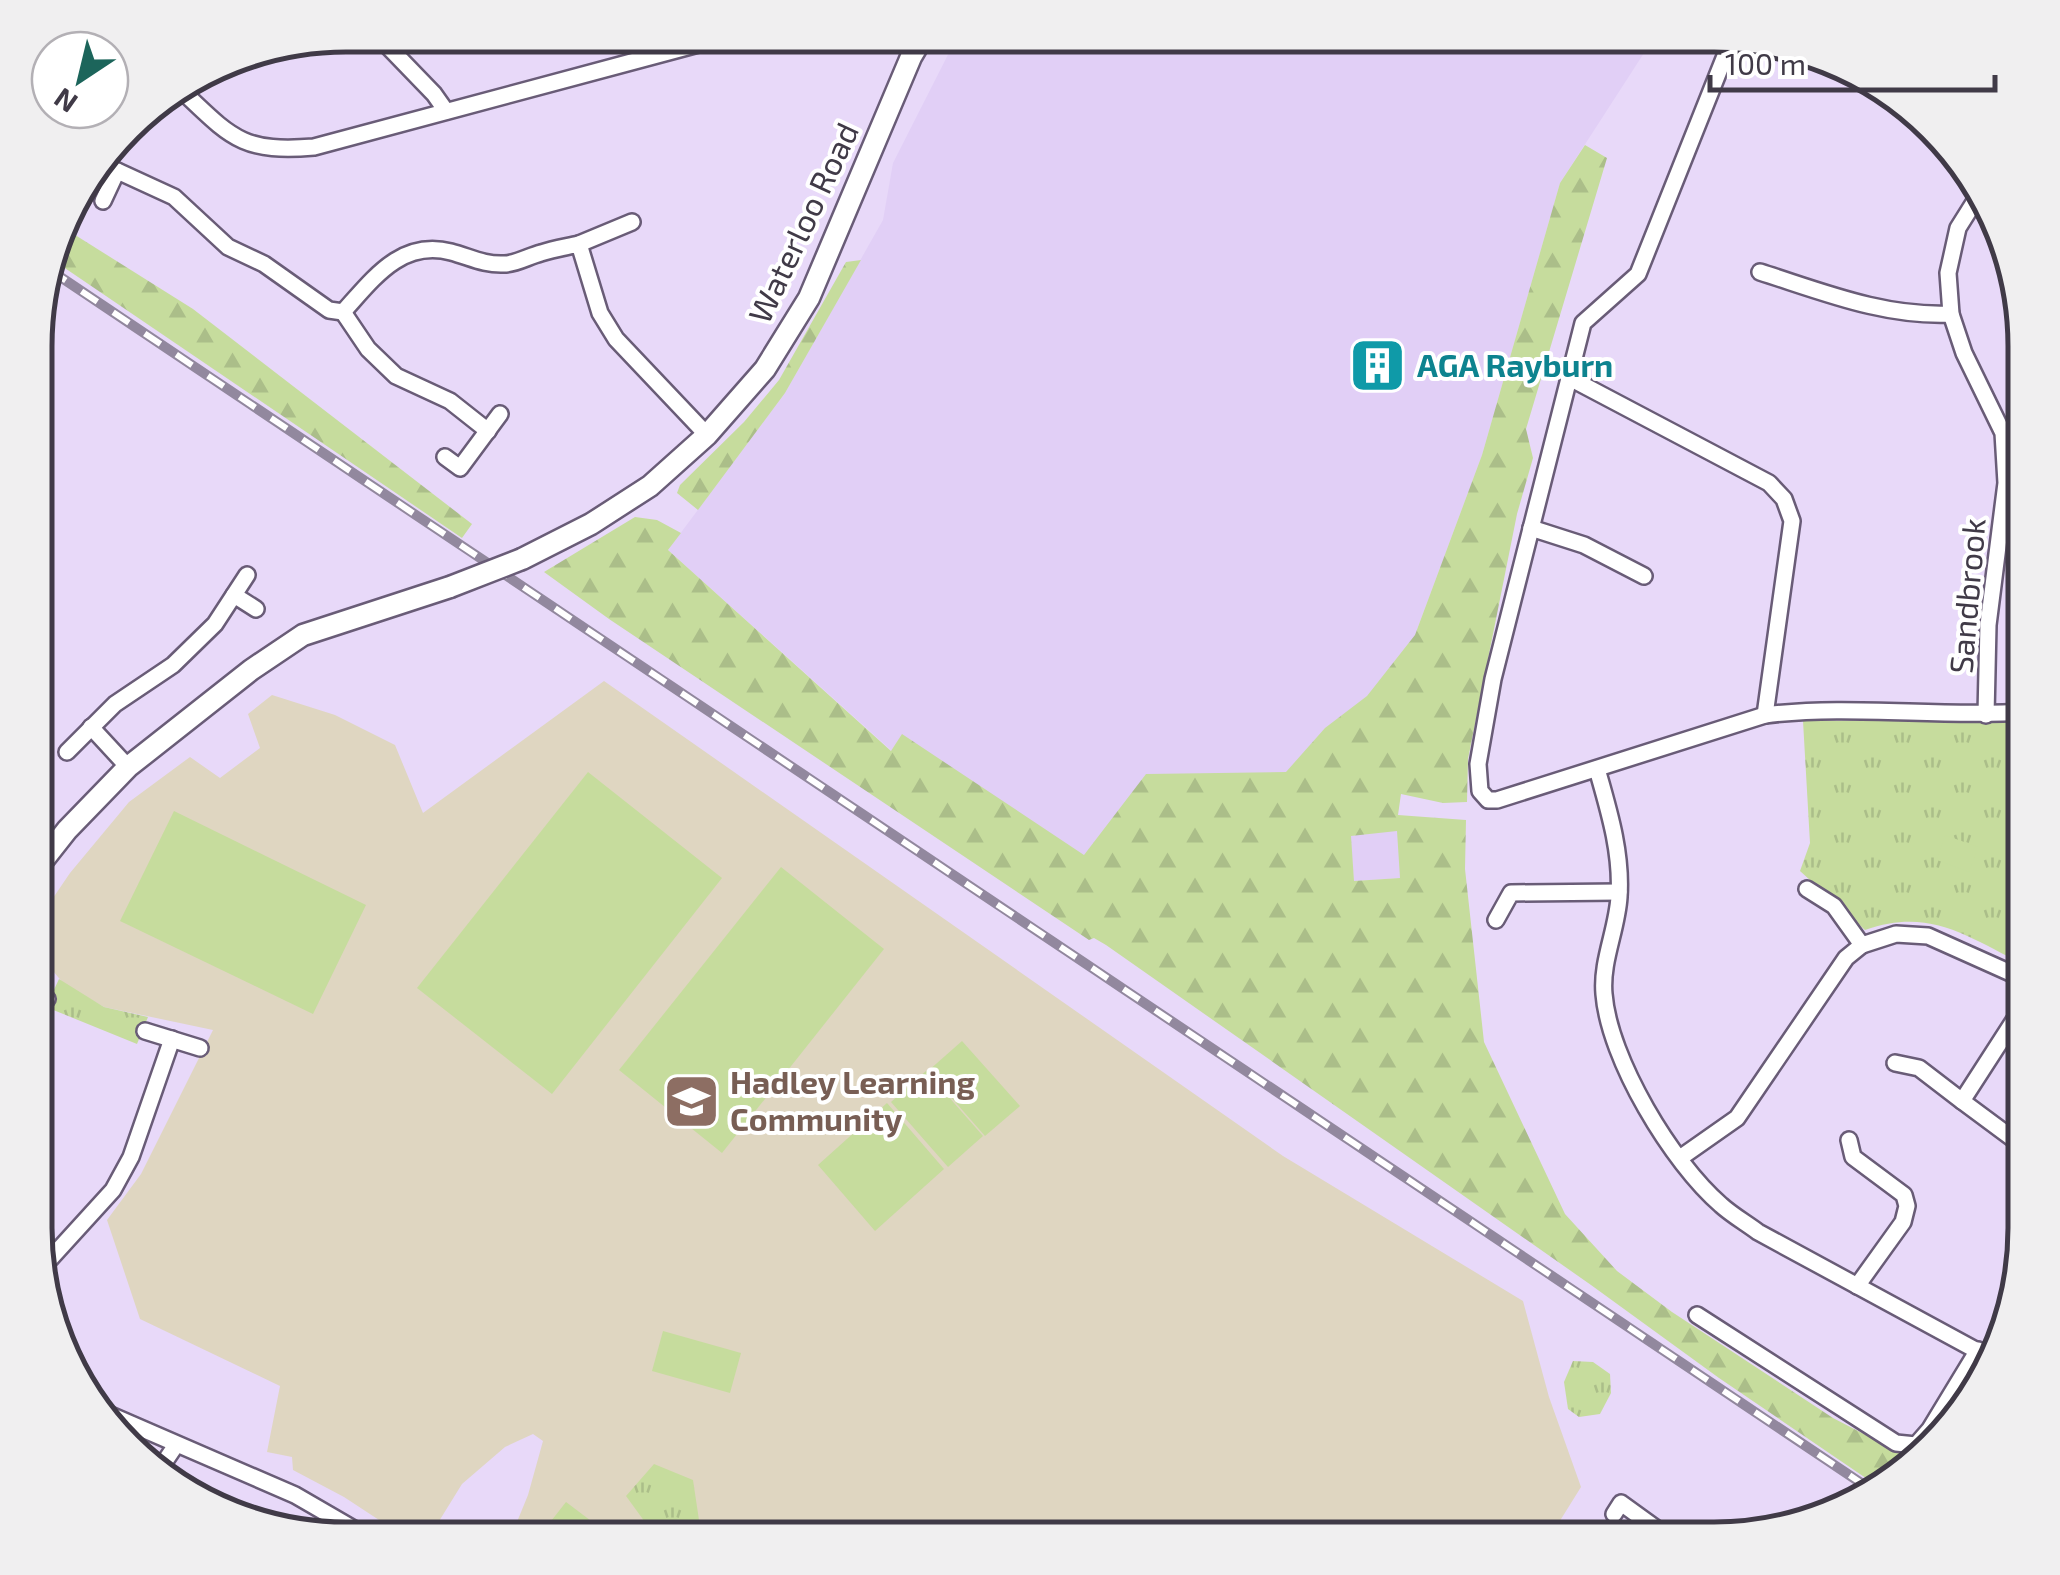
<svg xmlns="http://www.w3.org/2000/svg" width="2060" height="1575" viewBox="0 0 2060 1575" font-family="'Exo 2',sans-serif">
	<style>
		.built { fill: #e1cff6 }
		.education { fill: #dfd6c1 }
		.grass { fill: url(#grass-tufts) }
		.forest { fill: url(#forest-firs); fill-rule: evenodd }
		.garden { fill: #c6dc9d }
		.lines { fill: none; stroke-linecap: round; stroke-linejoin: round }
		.minor-casing { stroke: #695c77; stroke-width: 20 }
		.tertiary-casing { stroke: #695c77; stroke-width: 25 }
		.minor { stroke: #fff; stroke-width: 15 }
		.tertiary { stroke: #fff; stroke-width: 20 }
		.rail-casing { stroke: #92889e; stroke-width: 10 }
		.rail { stroke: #fff; stroke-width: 6; stroke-dasharray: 19; stroke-linecap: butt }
		.tertiary-bridge-casing { stroke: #695c77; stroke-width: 25; stroke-linecap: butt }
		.tertiary-bridge { stroke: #fff; stroke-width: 20 }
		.labels { text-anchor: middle; stroke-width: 8; stroke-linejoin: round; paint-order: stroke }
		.street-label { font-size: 32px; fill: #403a47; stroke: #fff }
		.culture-label { font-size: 32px; font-weight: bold; fill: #0d838f; stroke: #fff; text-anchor: start }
		.education-label { font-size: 32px; font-weight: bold; fill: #785e54; stroke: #fff; text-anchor: start }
		.rim { fill: none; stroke: #403a47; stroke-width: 5 }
	</style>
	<defs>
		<pattern id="grass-tufts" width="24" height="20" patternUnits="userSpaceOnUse" patternTransform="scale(2.5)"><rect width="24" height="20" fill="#c6dc9d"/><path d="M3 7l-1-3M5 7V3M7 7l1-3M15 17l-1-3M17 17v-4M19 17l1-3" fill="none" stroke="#abbe89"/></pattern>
		<pattern id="forest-firs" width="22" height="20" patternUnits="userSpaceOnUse" patternTransform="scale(2.5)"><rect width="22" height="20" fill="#c6dc9d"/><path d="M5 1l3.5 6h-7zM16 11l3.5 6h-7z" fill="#abbe89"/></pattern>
	</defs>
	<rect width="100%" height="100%" fill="#e8d9f9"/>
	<!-- built -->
	<g class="built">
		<path d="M958,35L1655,36L1560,183L1482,455L1415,635L1393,793L1156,903L902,735L892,751L668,550L785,393L883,220L893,163Z"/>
		<path d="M1398,830L1401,878L1354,881L1350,836Z"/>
	</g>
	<!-- education -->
	<path class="education" d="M604,681L1283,1156L1523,1301L1549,1397L1581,1487L1548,1540L510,1539L528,1495L543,1441L533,1434L505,1447L462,1484L428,1539H408L344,1497L293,1470L292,1457L267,1452L280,1386L140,1319L107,1220L141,1174L213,1030L104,1007L64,984L36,951V923L70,873L129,802L190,757L220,778L260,748L248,714L272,695L335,715L395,745L423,813Z"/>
	<!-- grass -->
	<g class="grass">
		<path d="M2025,719V965C1967,937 1931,907 1865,930L1800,871L1810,843L1803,721Z"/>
		<path d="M59,979L104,1007L148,1017L137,1044L46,1007Z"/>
		<path d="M1573,1361L1593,1362L1610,1374L1611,1393L1600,1414L1579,1417L1568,1409L1564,1382Z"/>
		<path d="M654,1464L693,1480L702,1540H658L626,1496Z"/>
	</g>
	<!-- forest -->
	<g class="forest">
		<path d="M1585,145L1607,158L1526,429L1533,458L1517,514L1468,759L1467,802L1443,803L1401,794L1398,815L1466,820L1465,869L1484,1042L1565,1214L1617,1271L1672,1312L1833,1418L1914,1460L1879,1487L1719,1378L1591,1285L1106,945L1094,938L1089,940L609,619L544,572L635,517L657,520L681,533L668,550L891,751L902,734L1084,855L1146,774L1286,772L1325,728L1367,696L1415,635L1482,455L1560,183ZM1397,831L1400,878L1354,881L1351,836Z"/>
		<path d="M64,228L193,309L472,524L462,538L53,260Z"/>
		<path d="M861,260L785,393L698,510L677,493L680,485L744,422L779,380L846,262Z"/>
	</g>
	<!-- garden -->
	<g class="garden">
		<path d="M588,772L722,878L552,1094L417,988Z"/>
		<path d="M174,811L366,905L313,1014L120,921Z"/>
		<path d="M1945,835L1978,847L1969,872L1937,860Z"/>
		<path d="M781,867L884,949L722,1153L619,1070Z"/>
		<path d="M962,1041L1020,1106L985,1136L928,1071Z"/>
		<path d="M926,1071L983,1136L948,1167L891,1102Z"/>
		<path d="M887,1103L944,1169L875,1231L818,1165Z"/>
		<path d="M663,1331L741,1353L730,1393L652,1371Z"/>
		<path d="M566,1502L615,1539H537Z"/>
	</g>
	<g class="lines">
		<defs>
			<g id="minor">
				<path d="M377,35L434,94L446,111"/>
				<path d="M1733,36L1638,274L1583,323L1493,679L1478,764L1480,791L1488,800H1497L1765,715C1851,704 1938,718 2025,712"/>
				<path d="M180,89C231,137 241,153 314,147L732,35"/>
				<path d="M100,163L174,197L228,247L264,264L329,310L343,312C373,279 401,239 451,252C470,257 484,265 504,264C516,264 529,256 541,253C553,249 566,247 579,244L600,313L616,339L707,435"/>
				<path d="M1980,193L1958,228L1948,273L1951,314L1964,353L2003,433L2006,483L1988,625L1986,715"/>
				<path d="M103,201L117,171"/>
				<path d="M579,244L632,222"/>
				<path d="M1760,272C1823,292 1884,317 1951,314"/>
				<path d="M343,312L368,349L396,376L450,401L488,431"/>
				<path d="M1568,377L1769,483L1784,499L1792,521L1765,715"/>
				<path d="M445,457L460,468L500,414"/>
				<path d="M1531,528L1584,545L1644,576"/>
				<path d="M234,595L256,609"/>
				<path d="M91,727L128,767"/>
				<path d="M67,752L115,704L173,665L215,624L247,575"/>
				<path d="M1597,769C1609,811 1622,853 1619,897C1617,930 1601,961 1604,994C1609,1059 1672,1163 1721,1205C1732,1215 1746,1223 1758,1232L1994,1360"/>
				<path d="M1496,920L1511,893L1619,892"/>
				<path d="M1862,945L1896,934L1928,936L2024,979"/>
				<path d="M36,995L47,999"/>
				<path d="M145,1031L200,1048"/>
				<path d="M1895,1063L1919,1068L1962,1101"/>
				<path d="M1849,1140L1853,1157L1904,1195L1907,1206L1903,1222L1857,1286"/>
				<path d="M2024,1147L1962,1101L2024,1005"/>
				<path d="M1680,1158L1737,1118L1846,958L1862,945L1834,906L1807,889"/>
				<path d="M41,1269L113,1190L131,1157L172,1039"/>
				<path d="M1697,1315L1896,1443L1916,1445L1930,1429L1978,1350"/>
				<path d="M101,1411L295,1495L371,1539"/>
				<path d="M157,1473L176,1445"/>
				<path d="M1614,1514L1621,1503L1672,1540"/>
			</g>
			<g id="tertiary">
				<path d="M522,559L591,524L650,486L707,435L765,369L809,298L911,57L924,35"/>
				<path d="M37,868L67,830L128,767L251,670L303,635L450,587"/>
			</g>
		</defs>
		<!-- minor casing -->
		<use href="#minor" class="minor-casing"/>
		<!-- tertiary casing -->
		<use href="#tertiary" class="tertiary-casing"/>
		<!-- minor -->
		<use href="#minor" class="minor"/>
		<!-- tertiary -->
		<use href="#tertiary" class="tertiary"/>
		<defs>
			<path id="rail" d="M50,270L1873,1491"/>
		</defs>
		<!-- rail casing -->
		<use href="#rail" class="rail-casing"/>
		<!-- rail -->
		<use href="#rail" class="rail"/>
		<defs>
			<path id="tertiary-bridge" d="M450,587L522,559"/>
		</defs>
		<!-- tertiary-bridge casing -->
		<use href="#tertiary-bridge" class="tertiary-bridge-casing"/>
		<!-- tertiary-bridge -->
		<use href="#tertiary-bridge" class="tertiary-bridge"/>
	</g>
	<!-- icons -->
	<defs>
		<symbol id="building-square" viewBox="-11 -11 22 22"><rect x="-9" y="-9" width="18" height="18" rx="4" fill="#0f9aa8" stroke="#fff"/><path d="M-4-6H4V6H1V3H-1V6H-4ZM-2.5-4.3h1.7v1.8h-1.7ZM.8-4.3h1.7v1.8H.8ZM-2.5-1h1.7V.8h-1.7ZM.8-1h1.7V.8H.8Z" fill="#fff"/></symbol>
		<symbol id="school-square" viewBox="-11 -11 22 22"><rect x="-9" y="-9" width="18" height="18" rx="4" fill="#8d6e63" stroke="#fff"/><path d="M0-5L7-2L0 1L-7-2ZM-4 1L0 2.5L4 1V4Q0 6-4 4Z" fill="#fff"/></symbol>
	</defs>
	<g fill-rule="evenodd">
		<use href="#building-square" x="1346" y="334" width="63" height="63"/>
		<use href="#school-square" x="660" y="1070" width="63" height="63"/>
	</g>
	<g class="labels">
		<!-- street labels -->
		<g class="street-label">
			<text transform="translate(804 223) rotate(-65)" y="11">Waterloo Road</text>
			<text transform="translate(1968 596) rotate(-85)" y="11">Sandbrook</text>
		</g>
		<!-- culture labels -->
		<g class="culture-label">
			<text x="1417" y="377">AGA Rayburn</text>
		</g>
		<!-- education labels -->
		<g class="education-label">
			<text x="730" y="1094">Hadley Learning<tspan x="730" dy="37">Community</tspan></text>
		</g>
	</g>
	<!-- crop -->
	<path d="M0 0H2060V1575H0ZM346 52H1714A294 294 0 0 1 2008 346V1228A294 294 0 0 1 1714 1522H346A294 294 0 0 1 52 1228V346A294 294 0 0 1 346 52Z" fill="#f0eff0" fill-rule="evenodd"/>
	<path class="rim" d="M346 52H1714A294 294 0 0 1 2008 346V1228A294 294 0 0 1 1714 1522H346A294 294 0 0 1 52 1228V346A294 294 0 0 1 346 52Z"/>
	<!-- north arrow -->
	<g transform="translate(80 80) rotate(215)"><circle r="48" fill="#ffffff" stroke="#b3b0b5" stroke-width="2.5"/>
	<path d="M0-8L18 38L0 25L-18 38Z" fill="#1c655b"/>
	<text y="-15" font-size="28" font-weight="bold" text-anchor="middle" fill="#403a47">N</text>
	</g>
	<!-- scale -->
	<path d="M1710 75v15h285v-15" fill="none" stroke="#403a47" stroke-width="5"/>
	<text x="1725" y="75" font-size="30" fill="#403a47" stroke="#ffffff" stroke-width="8" paint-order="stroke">100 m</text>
</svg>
